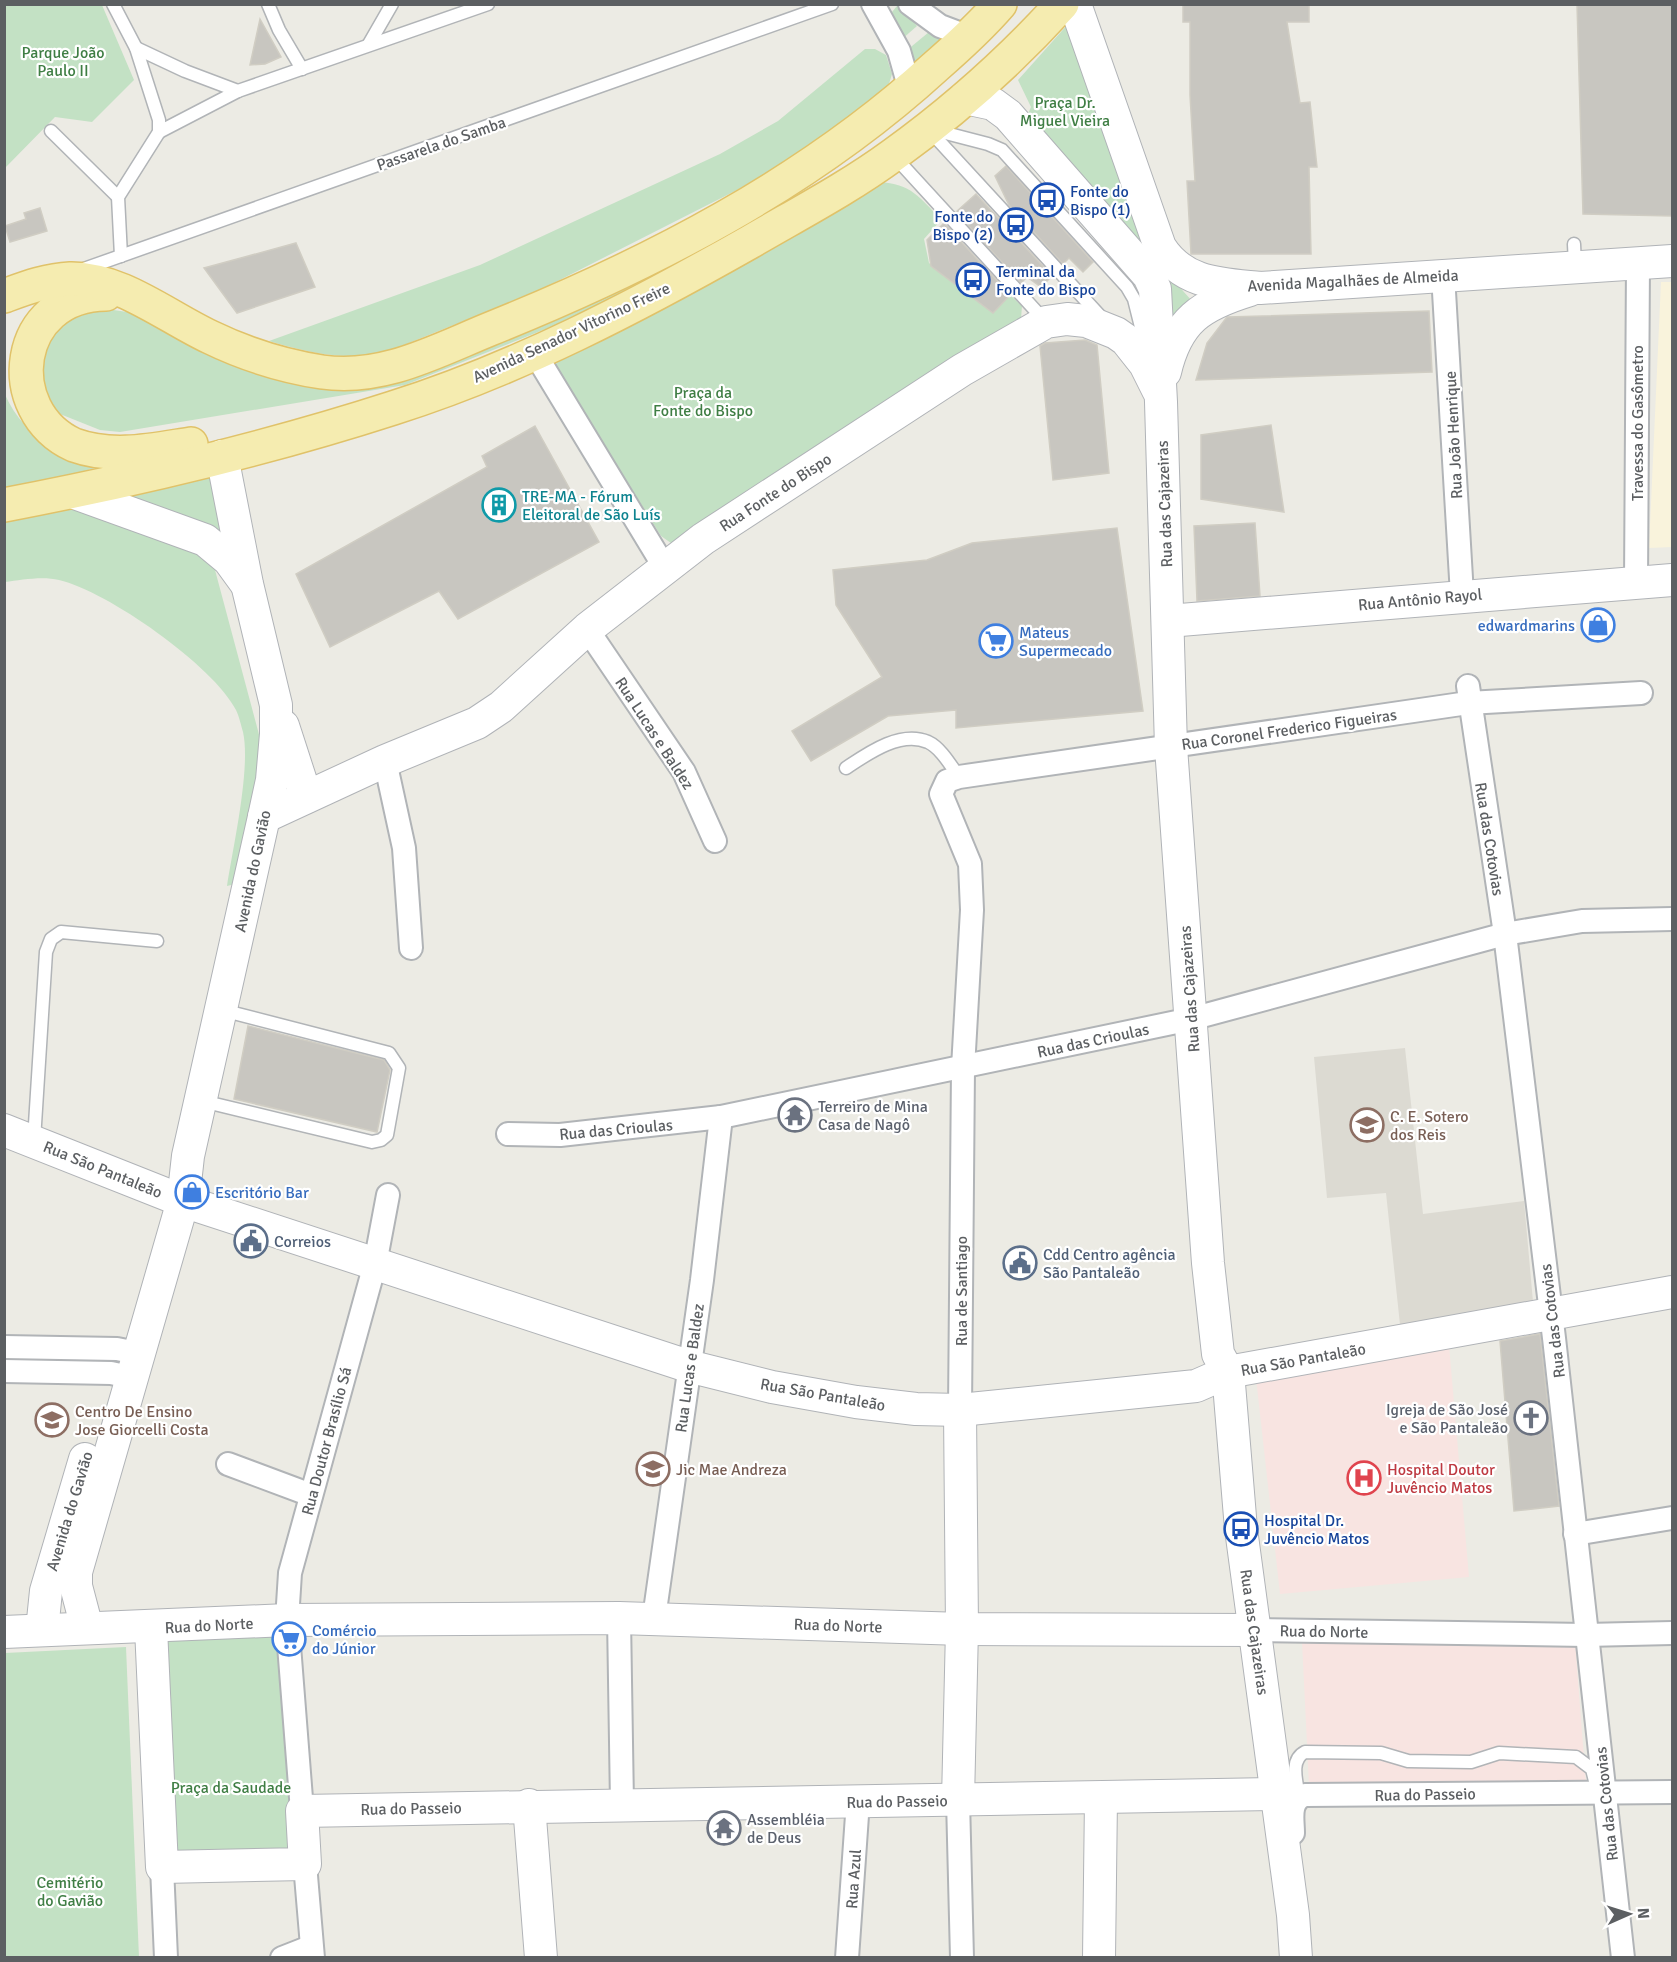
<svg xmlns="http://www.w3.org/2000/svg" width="1677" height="1962" viewBox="0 0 1677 1962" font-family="Signika,sans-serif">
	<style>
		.commercial { fill: #f9f3dc }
		.education { fill: #dcdad2 }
		.medical { fill: #f8e4e1 }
		.green { fill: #c3e1c4 }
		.building { fill: #c8c6c0; stroke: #d0cdc3; stroke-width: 1.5 }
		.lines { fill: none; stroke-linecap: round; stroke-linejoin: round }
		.lane-casing { stroke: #b1b4b7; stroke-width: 15 }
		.street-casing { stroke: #b1b4b7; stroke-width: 26 }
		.secondary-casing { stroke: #b0b3b7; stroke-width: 34 }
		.primary-casing { stroke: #e0c269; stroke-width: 36 }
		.lane { stroke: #fff; stroke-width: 12 }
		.street { stroke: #fff; stroke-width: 22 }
		.secondary { stroke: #fff; stroke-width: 32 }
		.primary { stroke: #f5ecb0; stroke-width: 33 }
		.labels { text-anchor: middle; stroke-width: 4.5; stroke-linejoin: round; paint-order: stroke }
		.park-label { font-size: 16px; fill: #3f7e44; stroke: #fff }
		.street-label { font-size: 16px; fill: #5c5f62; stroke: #fff }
		.transit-label { font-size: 16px; fill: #164399; stroke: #fff; text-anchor: start }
		.culture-label { font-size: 16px; fill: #0d838f; stroke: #fff; text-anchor: start }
		.shop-label { font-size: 16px; fill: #366cbe; stroke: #fff; text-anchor: start }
		.worship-label { font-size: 16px; fill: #5b616d; stroke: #fff; text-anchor: start }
		.education-label { font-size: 16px; fill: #785e54; stroke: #fff; text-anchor: start }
		.service-label { font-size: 16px; fill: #4e5e75; stroke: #fff; text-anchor: start }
		.health-label { font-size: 16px; fill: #be3a42; stroke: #fff; text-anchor: start }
	</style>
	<rect width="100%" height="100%" fill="#ecebe4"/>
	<!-- commercial -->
	<path class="commercial" d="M1661,282H1672V547L1649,548Z"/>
	<!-- education -->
	<path class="education" d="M1405,1048L1423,1214L1524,1201L1534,1313L1401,1334L1386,1193L1327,1198L1314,1057Z"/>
	<!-- medical -->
	<g class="medical">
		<path d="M1449,1345L1469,1577L1280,1594L1256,1378Z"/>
		<path d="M1302,1642H1575L1586,1784L1309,1785Z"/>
	</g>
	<!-- green -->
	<g class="green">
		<path d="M5,4L102,5L134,80L92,122L55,117L5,168Z"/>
		<path d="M897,6H901L917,26L901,40L892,12Z"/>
		<path d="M1069,23L1167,273L1192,301L1165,331L1153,263L1141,242L1027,116L1031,107L1018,80Z"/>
		<path d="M929,32L944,36V40L913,68L906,51Z"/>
		<path d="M865,49H875L886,55L892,74L888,87L819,142L737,190L538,291L389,351C347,362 309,353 269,341L480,265L720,154L778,121Z"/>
		<path d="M805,180L810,186L745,226L647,281L553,326L405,385L120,432L100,430L55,412L30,366L32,350L72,315L107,309L127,312L325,381Z"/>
		<path d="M879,182C911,184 920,197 941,220L924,239L929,263L992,312L1010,295L1022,306L1021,319L684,539L671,543L661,536L560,375L556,365L558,354Z"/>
		<path d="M4,392C27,447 68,448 118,461L75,474L5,488Z"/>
		<path d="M212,475L223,539L133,503L132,494Z"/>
		<path d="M75,503L142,527L208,559L215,570L261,742L262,767L239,883L227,886C233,847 251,768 243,732C241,725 239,716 236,710C214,666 107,591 59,580C42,576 21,580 5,582L4,516Z"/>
		<path d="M278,1628L297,1856L174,1857L160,1638Z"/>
		<path d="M126,1647L139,1957H5V1653Z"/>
	</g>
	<!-- building -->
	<g class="building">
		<path d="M1183,4H1309V22H1287L1300,103L1310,102L1317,167H1309L1311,254H1191L1187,181H1195L1190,95V22H1183Z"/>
		<path d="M1577,4H1672V216L1583,214Z"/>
		<path d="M260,19L281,57L265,64L250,65Z"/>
		<path d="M1006,166L1093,262L1083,272L1069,258L1063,264L1009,205L995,176Z"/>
		<path d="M976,194L1052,276L1041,287L1027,277L1021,283L956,212Z"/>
		<path d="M40,208L47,231L10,242L5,226L26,219L24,213Z"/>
		<path d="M944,223L1010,295L993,313L931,266L927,240Z"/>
		<path d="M296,243L315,287L237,313L204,268Z"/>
		<path d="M1429,311L1432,372L1196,380L1207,343L1227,317Z"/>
		<path d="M1085,340L1097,345L1109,473L1053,480L1040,346L1045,343Z"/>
		<path d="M1271,425L1284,512L1201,499V435Z"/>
		<path d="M535,426L599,542L458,619L439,591L330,647L296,574L487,467L482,456Z"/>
		<path d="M1255,523L1260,596L1197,601L1194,526Z"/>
		<path d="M1117,528L1143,711L956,728V710L888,716L811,761L792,731L882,677L836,605L833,570L927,560L972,543Z"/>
		<path d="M248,1026L384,1060L390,1070L377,1132L234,1099Z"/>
		<path d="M1540,1334L1559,1506L1514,1511L1500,1341Z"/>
	</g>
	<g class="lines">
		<defs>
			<g id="lane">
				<path d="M113,4L136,48L159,120V132L118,197L121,256"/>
				<path d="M268,4L279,30L302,69"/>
				<path d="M369,44L392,4"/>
				<path d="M136,48L185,71L238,91"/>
				<path d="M928,129L1101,317"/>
				<path d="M934,130L988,144L1002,150L1127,287L1134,299L1145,343"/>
				<path d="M51,131L118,197"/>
				<path d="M159,132L238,91L488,4"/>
				<path d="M894,156L1046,322"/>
				<path d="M1574,244L1575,265"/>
				<path d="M81,270L832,4"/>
				<path d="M846,768C867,754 900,730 928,742C941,748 951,766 959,777"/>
				<path d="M202,1101L372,1142L381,1140L387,1135L399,1068L389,1053L222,1010"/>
				<path d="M34,1140L46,952L51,939L61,932L157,941"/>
				<path d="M1299,1797C1297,1783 1289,1760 1305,1752L1381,1753L1408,1761L1471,1762L1499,1753L1576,1757L1592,1769L1595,1781"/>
			</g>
			<g id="street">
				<path d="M873,4L899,51L910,90"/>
				<path d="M910,4L940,26L969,37"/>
				<path d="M1443,275L1462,595"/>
				<path d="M534,352L665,568"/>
				<path d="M1636,583L1638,262"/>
				<path d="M587,629L684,772L715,841"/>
				<path d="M1468,686L1505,934L1554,1338L1623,1958"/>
				<path d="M385,761L404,848L411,948"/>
				<path d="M508,1134L560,1135L721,1117L1191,1019L1505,934L1582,921L1672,919"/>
				<path d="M4,1347L117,1349L137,1353"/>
				<path d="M4,1371L111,1373L130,1377"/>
				<path d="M960,1410L963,1068L972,910L970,864L941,794L947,781L959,777L1468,703L1641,693"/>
				<path d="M228,1464L311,1495"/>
				<path d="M1575,1534L1672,1518"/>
				<path d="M619,1618L622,1804"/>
				<path d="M654,1618L702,1280L721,1117"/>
				<path d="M1255,1630L1586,1635L1672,1633"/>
				<path d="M958,1800L962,1958"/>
				<path d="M302,1811L287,1620L290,1573L375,1264L388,1195"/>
				<path d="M1293,1833C1293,1819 1288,1801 1305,1795L1672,1792"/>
				<path d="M305,1864L313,1958"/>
				<path d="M162,1867L166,1958"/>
				<path d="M282,1958L310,1947"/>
				<path d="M847,1958L858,1801"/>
			</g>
			<g id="secondary">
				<path d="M1075,4L1160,247C1183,284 1221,284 1260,288L1672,261"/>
				<path d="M965,98L993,104L1008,115L1149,276L1155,289L1161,402L1171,747L1208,1263L1218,1354L1228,1372L1241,1529L1293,1915L1296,1958"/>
				<path d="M1165,372C1177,320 1201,305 1250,290"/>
				<path d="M72,492L205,540L229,560L245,582"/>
				<path d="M1168,621L1672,580"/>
				<path d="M283,726L306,797"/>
				<path d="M264,817L385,761L477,723L501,707L587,629L703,539L962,370L1046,322L1067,319L1086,321L1116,333L1126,340L1145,364L1158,390"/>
				<path d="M4,1130L183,1201L688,1366L772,1387L856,1402L916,1409L960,1410L1196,1386L1228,1372L1672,1292"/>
				<path d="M87,1628L76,1586V1572L183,1201L188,1156L264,817L272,780L276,734V705L247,584L222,456"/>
				<path d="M151,1628L162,1867L305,1864L302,1811L1276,1794"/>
				<path d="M42,1630L46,1591L85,1459"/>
				<path d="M4,1632L287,1620L619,1618L962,1629L1255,1630"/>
				<path d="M958,1800L962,1629L960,1410"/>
				<path d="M529,1805L541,1958"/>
				<path d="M1099,1958L1101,1798"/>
			</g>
			<g id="primary">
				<path d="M106,294C13,295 0,411 74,445C113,459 152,450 191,444"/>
				<path d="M4,296C26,288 47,280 70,279C120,278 167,317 210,337C245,354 283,366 322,372C382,381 436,351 490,329C649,265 807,184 935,67C958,47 980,27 1000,4"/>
				<path d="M4,505C135,480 266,449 393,408C517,369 637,306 750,242C798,214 848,188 893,155C954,111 1011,60 1062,4"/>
			</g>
		</defs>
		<!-- lane casing -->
		<use href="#lane" class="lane-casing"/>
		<!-- street casing -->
		<use href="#street" class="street-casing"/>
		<!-- secondary casing -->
		<use href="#secondary" class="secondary-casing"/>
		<!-- primary casing -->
		<use href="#primary" class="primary-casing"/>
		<!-- lane -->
		<use href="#lane" class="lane"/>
		<!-- street -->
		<use href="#street" class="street"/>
		<!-- secondary -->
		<use href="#secondary" class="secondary"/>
		<!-- primary -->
		<use href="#primary" class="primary"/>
	</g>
	<!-- icons -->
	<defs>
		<symbol id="bus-ring" viewBox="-11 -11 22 22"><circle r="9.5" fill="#fff" stroke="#1a4fb4" stroke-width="1.5"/><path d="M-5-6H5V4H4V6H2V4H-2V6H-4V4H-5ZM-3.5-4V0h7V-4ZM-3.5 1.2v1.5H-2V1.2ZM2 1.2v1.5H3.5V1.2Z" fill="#1a4fb4"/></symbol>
		<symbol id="building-ring" viewBox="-11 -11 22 22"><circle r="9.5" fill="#fff" stroke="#0f9aa8" stroke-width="1.5"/><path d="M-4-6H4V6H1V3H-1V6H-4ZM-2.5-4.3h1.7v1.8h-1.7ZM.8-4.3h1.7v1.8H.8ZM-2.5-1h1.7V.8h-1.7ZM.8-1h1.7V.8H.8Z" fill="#0f9aa8"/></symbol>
		<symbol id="shop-ring" viewBox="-11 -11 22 22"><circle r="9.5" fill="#fff" stroke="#3f7fe0" stroke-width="1.5"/><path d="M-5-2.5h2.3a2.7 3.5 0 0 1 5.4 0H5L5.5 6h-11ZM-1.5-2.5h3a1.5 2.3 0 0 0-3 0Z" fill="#3f7fe0"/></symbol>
		<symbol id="supermarket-ring" viewBox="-11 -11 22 22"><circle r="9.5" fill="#fff" stroke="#3f7fe0" stroke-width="1.5"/><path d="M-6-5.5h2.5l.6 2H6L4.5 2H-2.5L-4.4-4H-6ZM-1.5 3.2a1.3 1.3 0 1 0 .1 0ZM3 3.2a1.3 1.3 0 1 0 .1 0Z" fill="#3f7fe0"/></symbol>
		<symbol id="temple-ring" viewBox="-11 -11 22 22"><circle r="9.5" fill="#fff" stroke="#6b7280" stroke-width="1.5"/><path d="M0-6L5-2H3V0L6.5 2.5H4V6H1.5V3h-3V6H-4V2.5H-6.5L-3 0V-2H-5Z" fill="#6b7280"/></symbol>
		<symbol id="school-ring" viewBox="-11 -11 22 22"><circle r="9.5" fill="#fff" stroke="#8d6e63" stroke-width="1.5"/><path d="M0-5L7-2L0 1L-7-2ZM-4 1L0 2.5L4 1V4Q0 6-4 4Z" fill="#8d6e63"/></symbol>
		<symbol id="civic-ring" viewBox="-11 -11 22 22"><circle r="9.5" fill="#fff" stroke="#5c6f8a" stroke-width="1.5"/><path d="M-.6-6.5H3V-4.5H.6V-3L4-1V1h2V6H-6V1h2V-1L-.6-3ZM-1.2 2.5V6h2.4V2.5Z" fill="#5c6f8a"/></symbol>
		<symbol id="church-ring" viewBox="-11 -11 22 22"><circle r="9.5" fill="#fff" stroke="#6b7280" stroke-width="1.5"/><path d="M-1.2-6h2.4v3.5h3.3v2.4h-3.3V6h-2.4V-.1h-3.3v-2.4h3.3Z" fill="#6b7280"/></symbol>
		<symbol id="hospital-ring" viewBox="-11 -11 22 22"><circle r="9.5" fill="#fff" stroke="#e0444e" stroke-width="1.5"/><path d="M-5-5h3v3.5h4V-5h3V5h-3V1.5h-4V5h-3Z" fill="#e0444e"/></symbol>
	</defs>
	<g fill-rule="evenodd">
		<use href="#bus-ring" x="1028" y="181" width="38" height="38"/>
		<use href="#bus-ring" x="997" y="206" width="38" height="38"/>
		<use href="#bus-ring" x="954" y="261" width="38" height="38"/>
		<use href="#building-ring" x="480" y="486" width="38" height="38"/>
		<use href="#shop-ring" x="1579" y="606" width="38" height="38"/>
		<use href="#supermarket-ring" x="977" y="622" width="38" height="38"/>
		<use href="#temple-ring" x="776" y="1096" width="38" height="38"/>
		<use href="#school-ring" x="1348" y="1106" width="38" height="38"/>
		<use href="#shop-ring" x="173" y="1173" width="38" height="38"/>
		<use href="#civic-ring" x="232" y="1222" width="38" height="38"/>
		<use href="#civic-ring" x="1001" y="1244" width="38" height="38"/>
		<use href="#church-ring" x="1512" y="1399" width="38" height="38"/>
		<use href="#school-ring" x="33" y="1401" width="38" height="38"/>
		<use href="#school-ring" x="634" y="1450" width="38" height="38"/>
		<use href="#hospital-ring" x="1345" y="1459" width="38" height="38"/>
		<use href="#bus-ring" x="1222" y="1510" width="38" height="38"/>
		<use href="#supermarket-ring" x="270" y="1620" width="38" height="38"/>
		<use href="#temple-ring" x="705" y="1809" width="38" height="38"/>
	</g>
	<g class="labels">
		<!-- park labels -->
		<g class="park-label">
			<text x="63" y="58">Parque João<tspan x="63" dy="18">Paulo II</tspan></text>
			<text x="1065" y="108">Praça Dr.<tspan x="1065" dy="18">Miguel Vieira</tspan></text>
			<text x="703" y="398">Praça da<tspan x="703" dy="18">Fonte do Bispo</tspan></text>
			<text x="231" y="1793">Praça da Saudade</text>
			<text x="70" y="1888">Cemitério<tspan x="70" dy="18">do Gavião</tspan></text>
		</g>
		<!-- street labels -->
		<g class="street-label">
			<text transform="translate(441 143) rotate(-19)" y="6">Passarela do Samba</text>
			<text transform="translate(1353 280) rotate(-3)" y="6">Avenida Magalhães de Almeida</text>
			<text transform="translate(571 332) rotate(-25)" y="6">Avenida Senador Vitorino Freire</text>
			<text transform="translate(1637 423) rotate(-90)" y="6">Travessa do Gasômetro</text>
			<text transform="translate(1453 435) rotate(-93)" y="6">Rua João Henrique</text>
			<text transform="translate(775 492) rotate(-33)" y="6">Rua Fonte do Bispo</text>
			<text transform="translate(1164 504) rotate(-92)" y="6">Rua das Cajazeiras</text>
			<text transform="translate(1420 599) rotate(-5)" y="6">Rua Antônio Rayol</text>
			<text transform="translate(1289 729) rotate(-8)" y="6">Rua Coronel Frederico Figueiras</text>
			<text transform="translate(655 733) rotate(57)" y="6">Rua Lucas e Baldez</text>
			<text transform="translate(1490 839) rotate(81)" y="6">Rua das Cotovias</text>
			<text transform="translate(252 871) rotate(-78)" y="6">Avenida do Gavião</text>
			<text transform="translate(1189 989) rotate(-94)" y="6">Rua das Cajazeiras</text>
			<text transform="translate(1093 1040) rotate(-12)" y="6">Rua das Crioulas</text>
			<text transform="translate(616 1129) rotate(-5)" y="6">Rua das Crioulas</text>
			<text transform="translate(103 1169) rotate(22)" y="6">Rua São Pantaleão</text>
			<text transform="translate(961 1291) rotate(-90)" y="6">Rua de Santiago</text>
			<text transform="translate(1552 1321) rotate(-97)" y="6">Rua das Cotovias</text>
			<text transform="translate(1303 1359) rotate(-10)" y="6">Rua São Pantaleão</text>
			<text transform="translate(689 1368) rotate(-82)" y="6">Rua Lucas e Baldez</text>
			<text transform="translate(823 1394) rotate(10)" y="6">Rua São Pantaleão</text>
			<text transform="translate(326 1441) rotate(-75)" y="6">Rua Doutor Brasílio Sá</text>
			<text transform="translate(69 1511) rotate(-73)" y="6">Avenida do Gavião</text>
			<text transform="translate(209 1625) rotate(-3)" y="6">Rua do Norte</text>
			<text transform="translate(838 1625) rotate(2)" y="6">Rua do Norte</text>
			<text transform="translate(1324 1631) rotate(1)" y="6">Rua do Norte</text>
			<text transform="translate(1255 1632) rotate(82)" y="6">Rua das Cajazeiras</text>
			<text transform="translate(1425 1794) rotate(-1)" y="6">Rua do Passeio</text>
			<text transform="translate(897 1801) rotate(-1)" y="6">Rua do Passeio</text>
			<text transform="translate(1606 1804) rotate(-96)" y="6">Rua das Cotovias</text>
			<text transform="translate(411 1808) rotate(-1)" y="6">Rua do Passeio</text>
			<text transform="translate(853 1879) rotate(-86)" y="6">Rua Azul</text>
		</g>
		<!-- transit labels -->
		<g class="transit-label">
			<text x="1070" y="197">Fonte do<tspan x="1070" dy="18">Bispo (1)</tspan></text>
			<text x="993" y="222" text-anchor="end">Fonte do<tspan x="993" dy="18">Bispo (2)</tspan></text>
			<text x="996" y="277">Terminal da<tspan x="996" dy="18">Fonte do Bispo</tspan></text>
			<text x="1264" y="1526">Hospital Dr.<tspan x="1264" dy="18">Juvêncio Matos</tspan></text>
		</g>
		<!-- culture labels -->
		<g class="culture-label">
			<text x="522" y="502">TRE-MA - Fórum<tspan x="522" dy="18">Eleitoral de São Luís</tspan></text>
		</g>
		<!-- shop labels -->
		<g class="shop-label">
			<text x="1575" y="631" text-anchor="end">edwardmarins</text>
			<text x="1019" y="638">Mateus<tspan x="1019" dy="18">Supermecado</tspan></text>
			<text x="215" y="1198">Escritório Bar</text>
			<text x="312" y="1636">Comércio<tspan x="312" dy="18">do Júnior</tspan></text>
		</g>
		<!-- worship labels -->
		<g class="worship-label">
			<text x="818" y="1112">Terreiro de Mina<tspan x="818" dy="18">Casa de Nagô</tspan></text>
			<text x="1508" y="1415" text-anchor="end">Igreja de São José<tspan x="1508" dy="18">e São Pantaleão</tspan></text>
			<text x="747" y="1825">Assembléia<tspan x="747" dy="18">de Deus</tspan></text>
		</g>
		<!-- education labels -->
		<g class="education-label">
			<text x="1390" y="1122">C. E. Sotero<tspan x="1390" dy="18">dos Reis</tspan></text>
			<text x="75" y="1417">Centro De Ensino<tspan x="75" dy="18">Jose Giorcelli Costa</tspan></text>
			<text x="676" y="1475">Jic Mae Andreza</text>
		</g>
		<!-- service labels -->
		<g class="service-label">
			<text x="274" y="1247">Correios</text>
			<text x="1043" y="1260">Cdd Centro agência<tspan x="1043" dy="18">São Pantaleão</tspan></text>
		</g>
		<!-- health labels -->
		<g class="health-label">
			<text x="1387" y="1475">Hospital Doutor<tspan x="1387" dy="18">Juvêncio Matos</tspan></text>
		</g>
	</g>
	<!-- border -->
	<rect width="1677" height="1962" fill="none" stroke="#5c5f62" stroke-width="12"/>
	<!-- north arrow -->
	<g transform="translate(1629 1914) rotate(87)" stroke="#ffffff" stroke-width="4.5" paint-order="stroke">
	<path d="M0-4.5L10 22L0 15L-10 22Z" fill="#5c5f62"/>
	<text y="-9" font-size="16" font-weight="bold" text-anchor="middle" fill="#5c5f62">N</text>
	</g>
</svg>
